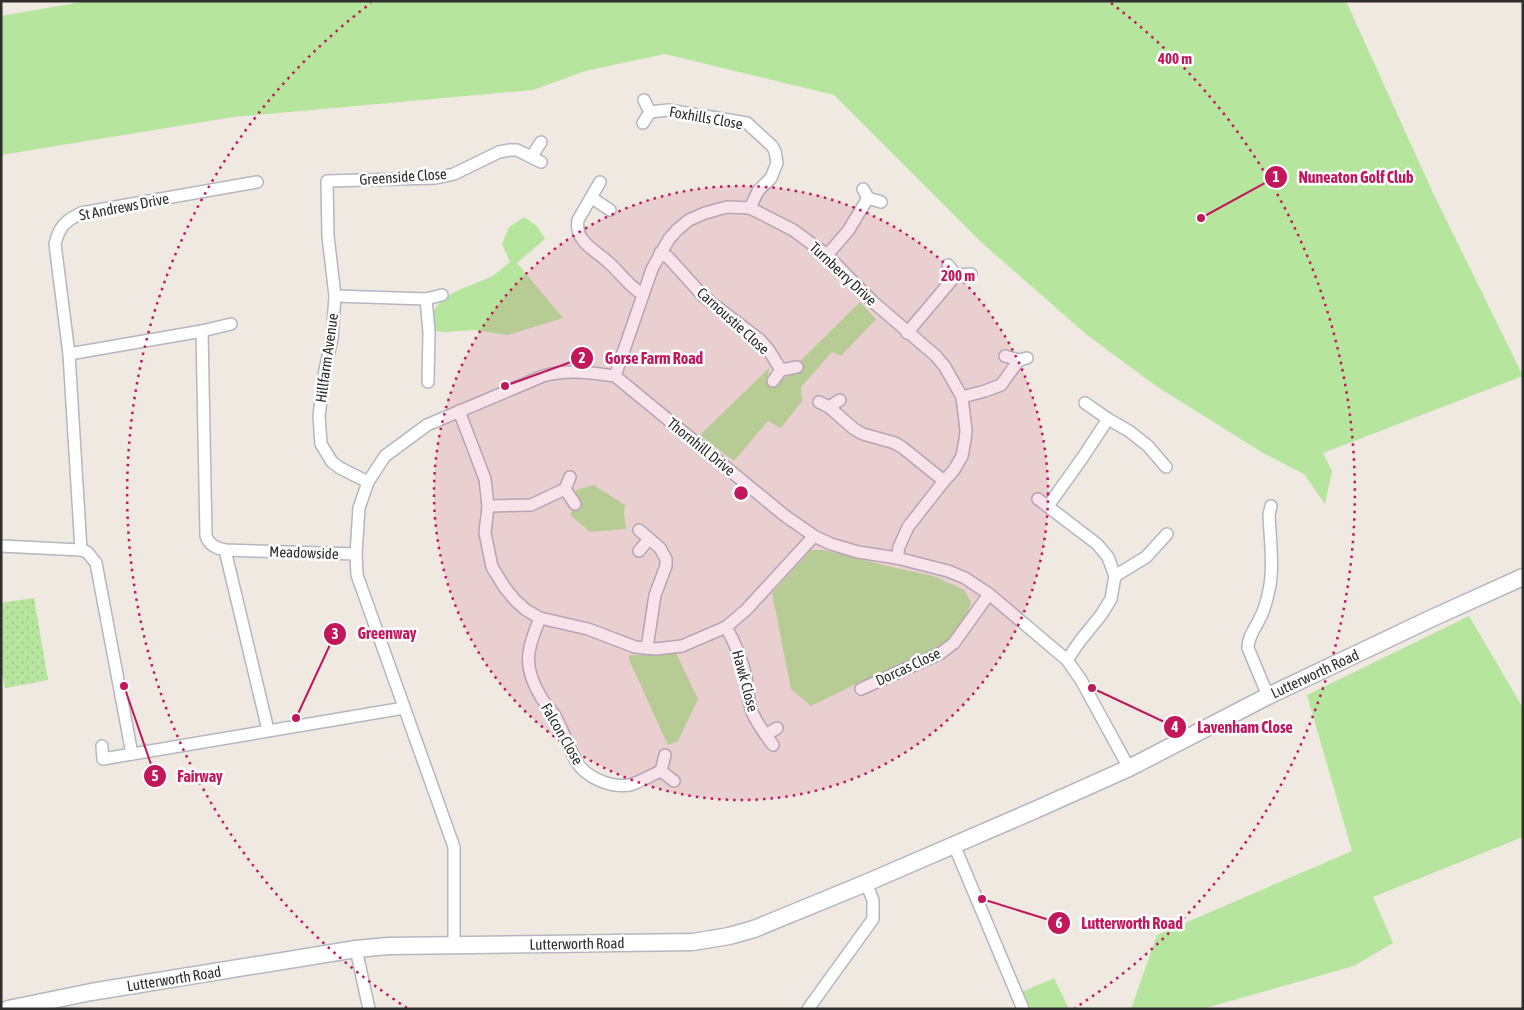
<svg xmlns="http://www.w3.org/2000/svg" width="1524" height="1010" viewBox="0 0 1524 1010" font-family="'Asap Condensed',sans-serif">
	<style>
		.grass { fill: #b6e59e }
		.garden { fill: url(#garden-dots) }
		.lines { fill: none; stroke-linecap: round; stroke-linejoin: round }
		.street-casing { stroke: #b4b7c1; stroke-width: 14 }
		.secondary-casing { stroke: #b4b7c1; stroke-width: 19 }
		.street { stroke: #fff; stroke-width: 11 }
		.secondary { stroke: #fff; stroke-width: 16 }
		.ring { fill: none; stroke: #c2185b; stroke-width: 2.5; stroke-dasharray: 2.5 5 }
		.labels { text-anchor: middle; stroke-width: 5; stroke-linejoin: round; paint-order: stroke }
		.street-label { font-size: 15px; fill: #2e2e2e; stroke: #fff }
		.centre { fill: #c2185b; stroke: #fff; stroke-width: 2.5 }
		.ring-label { font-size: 15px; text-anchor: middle; font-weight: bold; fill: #c2185b; stroke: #fff; stroke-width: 5; stroke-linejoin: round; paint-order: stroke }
		.leader { fill: none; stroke: #c2185b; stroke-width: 2 }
		.callout-dot { fill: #c2185b; stroke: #fff; stroke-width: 2 }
		.mark-label { font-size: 15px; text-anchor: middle; font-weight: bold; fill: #fff }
		.callout-label { font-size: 16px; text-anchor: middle; font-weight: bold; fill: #c2185b; stroke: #fff; stroke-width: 5; stroke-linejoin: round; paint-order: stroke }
	</style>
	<defs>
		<pattern id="garden-dots" width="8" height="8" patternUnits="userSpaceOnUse" patternTransform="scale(1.25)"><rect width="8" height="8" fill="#b6e59e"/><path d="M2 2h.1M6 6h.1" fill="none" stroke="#9dc588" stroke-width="1.8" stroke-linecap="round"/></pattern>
	</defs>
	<rect width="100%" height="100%" fill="#efe9e1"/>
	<!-- grass -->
	<g class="grass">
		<path d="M87,1H1346L1433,193L1523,376L1323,453L1332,471L1325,504L1304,474L1263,453L1156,386L1087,335L981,242L834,95L665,54L585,71L533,90L234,117L1,155V16Z"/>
		<path d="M524,217L537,226L545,239L517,263L563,318L508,335L474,330L445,332L435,331C434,326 431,320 432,316C437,294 471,286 488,278C496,275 503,267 510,262L502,244L509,227Z"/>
		<path d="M860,302L876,319L841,356L832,352L801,387L802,401L781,428L768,421L734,461L700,435L769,368L768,381L778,383L788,375L799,370V362Z"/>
		<path d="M594,485L625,505L624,513L626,529L590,532L570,515L575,504L576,490Z"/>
		<path d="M811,550H824L891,567L934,576L964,590L971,602L968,612L959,628L948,643L932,653L854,685L811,706L791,689L772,593Z"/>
		<path d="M1469,616L1523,708V837L1373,897L1393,943L1354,966L1202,1009H1131L1157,935L1352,851L1307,695Z"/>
		<path d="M676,653L698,699L678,741L668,745L629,660L630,655H659Z"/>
		<path d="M1054,978L1069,1009H1030L1022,992Z"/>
	</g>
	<!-- garden -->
	<path class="garden" d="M34,598L48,680L5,688L1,668V603Z"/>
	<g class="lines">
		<defs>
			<g id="street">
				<path d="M650,112L668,110L747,123L772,146L775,151L777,163L771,178L758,191L750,208"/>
				<path d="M643,123L650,112L644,100"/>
				<path d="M532,156L541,142"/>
				<path d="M600,182L578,220C574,241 595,250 608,262C621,273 626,284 642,294"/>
				<path d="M863,189L868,198L881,202"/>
				<path d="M592,198L610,210"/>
				<path d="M660,253L668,257L704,297L759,339L768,349L781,370"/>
				<path d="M827,255L848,231L868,198"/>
				<path d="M948,265L956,275L971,274"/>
				<path d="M335,296L426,299L442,295"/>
				<path d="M426,299L429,332L428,382"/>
				<path d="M202,331L206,536C209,545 216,548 225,550L356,554"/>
				<path d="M907,333L956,275"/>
				<path d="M69,354L202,331L231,324"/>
				<path d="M1005,356L1019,360L1027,358"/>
				<path d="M615,376L652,269L669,239L677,230L689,220L705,213L727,207L750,208L793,230L827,255L872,301L936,356L945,367L962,397L966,430L965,440L962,456L954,470L944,481L908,527L899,547L897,558"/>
				<path d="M773,381L781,370L797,367"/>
				<path d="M962,397L985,391L1001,385L1019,360"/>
				<path d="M819,402L829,407L840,400"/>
				<path d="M1085,403L1108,419L1129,431L1148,446L1166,467"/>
				<path d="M829,407L854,429L863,434L895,443L903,448L944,481"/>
				<path d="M459,411L485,479L488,506L485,533L492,567L505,588L515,600L526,610L540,618L588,629L635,647L655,649L682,646L726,627L746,610L814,536"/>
				<path d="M570,477L565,489L575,504"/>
				<path d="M368,482L340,468L332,462L321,444L319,416L325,370L332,338L335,296L328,236L327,181L436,178L454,174L499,152L510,150H517L541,162"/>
				<path d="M1038,499L1097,544L1108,557L1115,576L1111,599L1101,615L1080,641L1067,660"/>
				<path d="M488,506L531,505L565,489"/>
				<path d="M1048,506L1083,457L1108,419"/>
				<path d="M639,530L660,548L666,559V566L655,595L647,648"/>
				<path d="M1,546L81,550L87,552L96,563L132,754"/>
				<path d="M81,550L69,354L55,244C59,227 65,221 81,213L257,182"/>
				<path d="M225,550L268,730"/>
				<path d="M639,551L649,539"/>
				<path d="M1115,576L1146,557L1167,534"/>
				<path d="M540,618C527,651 522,665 541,697C545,704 551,710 555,716C563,730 568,747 576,761C586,778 611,788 630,785C640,782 651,775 661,771"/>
				<path d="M726,627C735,643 742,659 746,677C748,689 748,701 752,712C757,724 765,734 773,745"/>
				<path d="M861,689L941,653L954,643L989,594"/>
				<path d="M1268,696L1248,648C1248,637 1254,630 1259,620C1264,611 1267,600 1269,590C1274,569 1270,537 1269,515L1271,506"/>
				<path d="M766,735L777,728"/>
				<path d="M102,746L103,759L404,708"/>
				<path d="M665,755L661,771L674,781"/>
				<path d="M954,845L1023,1009"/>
				<path d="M454,945V847L357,575L356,554L359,508L368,482L385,456L427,425L543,376C569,369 589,373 615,376L784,515L814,536L831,544L858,552L897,558L948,571L965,578L989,594L1067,660L1081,680L1129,768"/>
				<path d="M356,949L369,1009"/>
				<path d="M808,1009L873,919V900L866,883"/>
			</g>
			<path id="secondary" d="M8,1009L91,992L356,949L388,946L693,942L729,936L754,929L866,883L1035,810L1129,768L1268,696L1430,619L1523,577"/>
		</defs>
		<!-- street casing -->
		<use href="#street" class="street-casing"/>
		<!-- secondary casing -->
		<use href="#secondary" class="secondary-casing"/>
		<!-- street -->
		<use href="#street" class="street"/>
		<!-- secondary -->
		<use href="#secondary" class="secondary"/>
	</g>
	<!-- distance rings -->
	<circle cx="741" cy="493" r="307" fill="#c2185b" fill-opacity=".12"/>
	<g class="ring">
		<circle cx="741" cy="493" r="307"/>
		<path d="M407 1008A614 614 0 0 1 371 3M1111 3A614 614 0 0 1 1075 1008"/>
	</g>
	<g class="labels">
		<!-- street labels -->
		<g class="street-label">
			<text transform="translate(706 118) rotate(10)" y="5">Foxhills Close</text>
			<text transform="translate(403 177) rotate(-4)" y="5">Greenside Close</text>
			<text transform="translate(124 207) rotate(-11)" y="5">St Andrews Drive</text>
			<text transform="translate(843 274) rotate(43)" y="5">Turnberry Drive</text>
			<text transform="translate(733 321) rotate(42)" y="5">Carnoustie Close</text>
			<text transform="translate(327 358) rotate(-82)" y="5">Hillfarm Avenue</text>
			<text transform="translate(701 447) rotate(39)" y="5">Thornhill Drive</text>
			<text transform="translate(304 553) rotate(2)" y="5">Meadowside</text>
			<text transform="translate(908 667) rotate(-25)" y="5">Dorcas Close</text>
			<text transform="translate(1315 674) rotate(-25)" y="5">Lutterworth Road</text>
			<text transform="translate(745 681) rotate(75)" y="5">Hawk Close</text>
			<text transform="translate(562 734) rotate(60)" y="5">Falcon Close</text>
			<text transform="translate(577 944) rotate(-1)" y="5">Lutterworth Road</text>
			<text transform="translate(174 979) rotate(-9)" y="5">Lutterworth Road</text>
		</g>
	</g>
	<circle cx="741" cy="493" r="8" class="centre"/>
	<g class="ring-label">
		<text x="1175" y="64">400 m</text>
		<text x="958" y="281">200 m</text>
	</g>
	<!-- callouts -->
	<path class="leader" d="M1201 218L1276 177M505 386L582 358M296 718L335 634M1092 688L1175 727M124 686L155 776M982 899L1059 923"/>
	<g class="callout-dot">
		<circle cx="1201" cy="218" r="5"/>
		<circle cx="505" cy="386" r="5"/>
		<circle cx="296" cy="718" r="5"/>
		<circle cx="1092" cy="688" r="5"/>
		<circle cx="124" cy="686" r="5"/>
		<circle cx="982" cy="899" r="5"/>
		<circle cx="1276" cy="177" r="12"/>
		<circle cx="582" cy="358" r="12"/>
		<circle cx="335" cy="634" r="12"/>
		<circle cx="1175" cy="727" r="12"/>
		<circle cx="155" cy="776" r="12"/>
		<circle cx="1059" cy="923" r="12"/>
	</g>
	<g class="mark-label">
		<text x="1276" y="182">1</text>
		<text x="582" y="363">2</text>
		<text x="335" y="639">3</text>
		<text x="1175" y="732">4</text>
		<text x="155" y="781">5</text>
		<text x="1059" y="928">6</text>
	</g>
	<g class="callout-label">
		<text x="1356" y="183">Nuneaton Golf Club</text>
		<text x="654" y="364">Gorse Farm Road</text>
		<text x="387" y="639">Greenway</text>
		<text x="1245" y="733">Lavenham Close</text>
		<text x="200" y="782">Fairway</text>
		<text x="1132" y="929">Lutterworth Road</text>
	</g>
	<!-- border -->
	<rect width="1524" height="1010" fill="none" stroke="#2e2e2e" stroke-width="5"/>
</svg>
